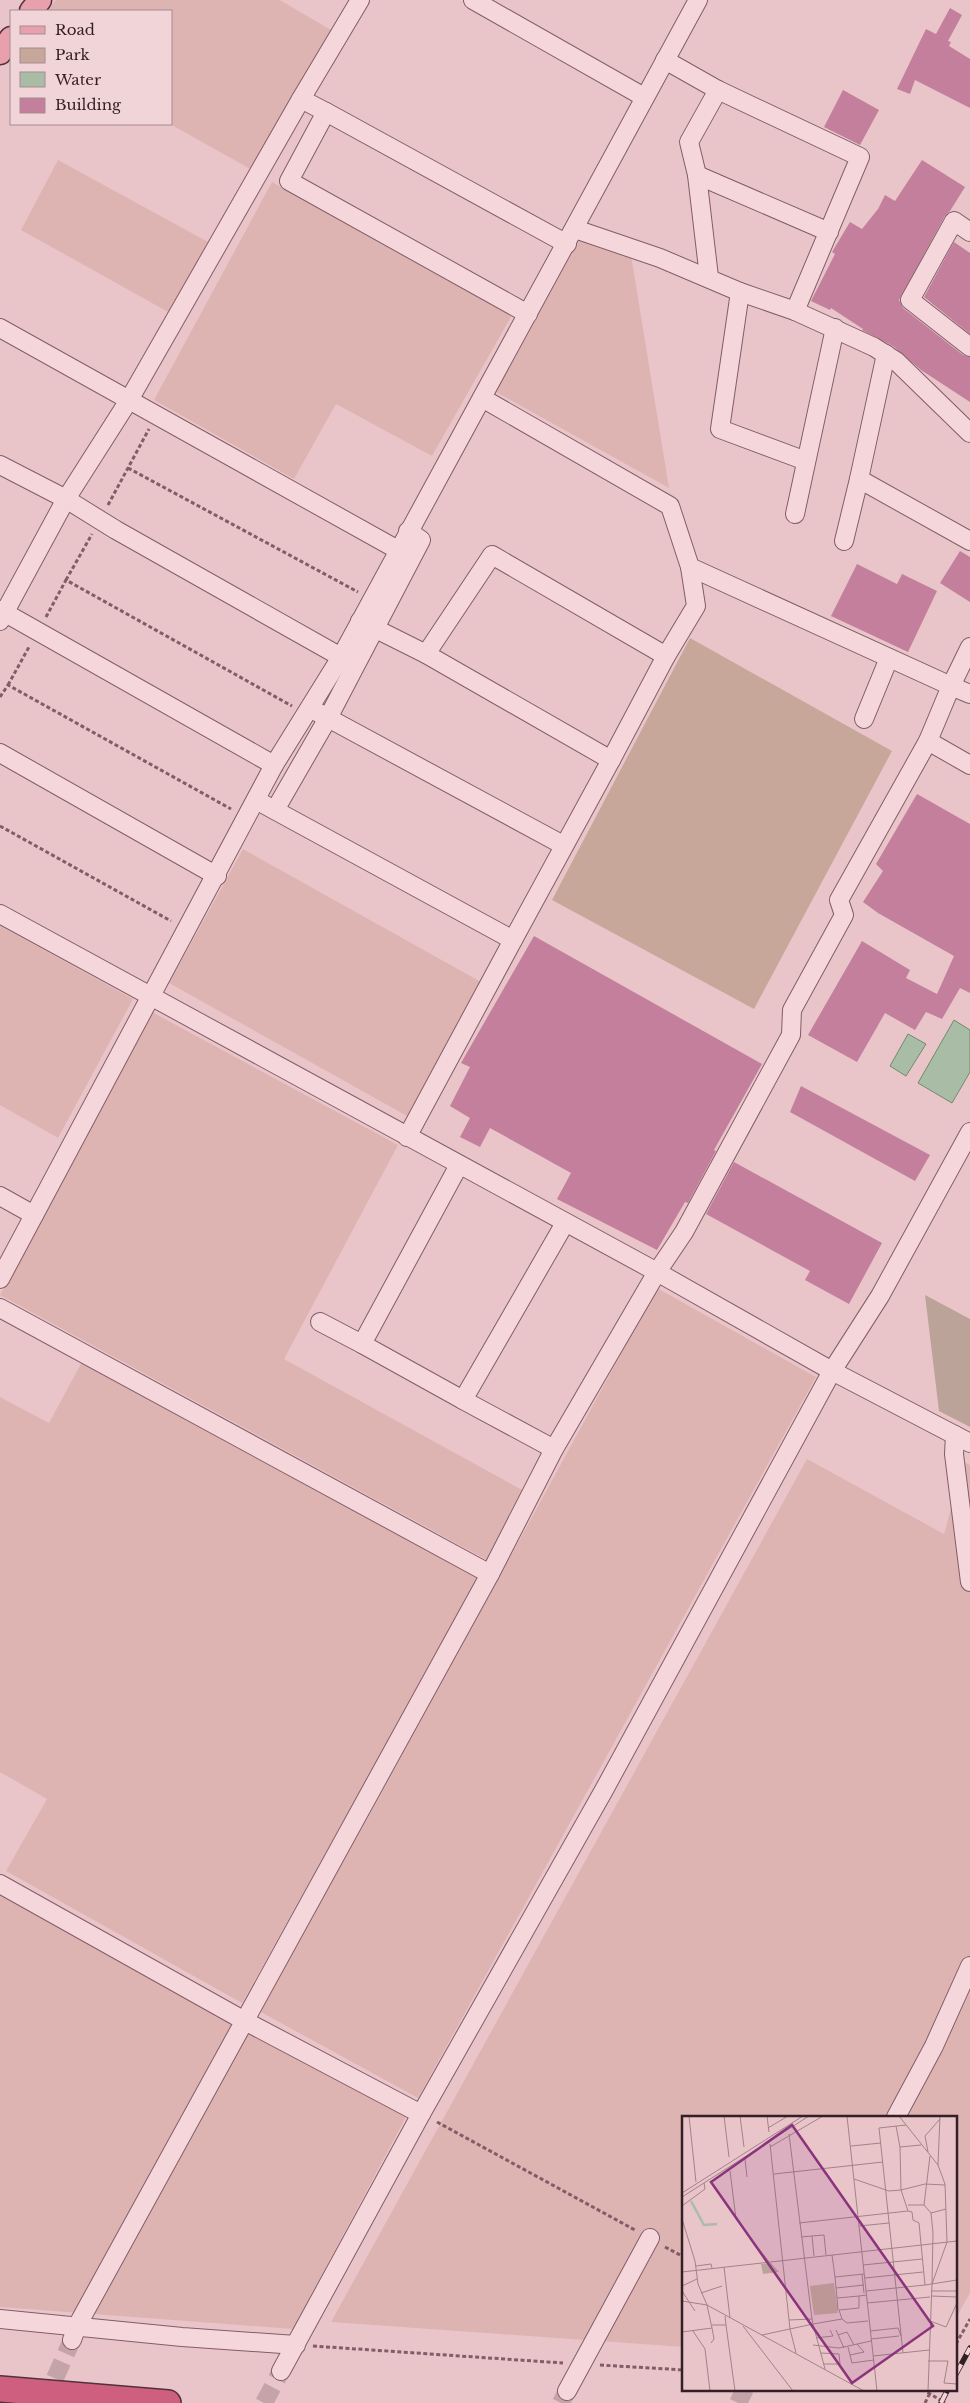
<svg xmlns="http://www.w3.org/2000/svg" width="970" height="2403" viewBox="0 0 970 2403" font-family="'Libre Baskerville',serif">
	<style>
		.farmland { fill: #deb4b3 }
		.green { fill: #c6a79a }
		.cemetery { fill: #bca399 }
		.water { fill: #a9bda6; stroke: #718a6e }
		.building { fill: #c37f9c }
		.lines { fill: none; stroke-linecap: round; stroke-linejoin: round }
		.minor-tunnel { stroke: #c5a4a9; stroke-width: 18; stroke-dasharray: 18 9; stroke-linecap: butt }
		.minor-casing { stroke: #825d68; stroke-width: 20 }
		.major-casing { stroke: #50313d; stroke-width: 25 }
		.highway-casing { stroke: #50313d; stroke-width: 28 }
		.path { stroke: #825d68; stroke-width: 3; stroke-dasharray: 4 2.5; stroke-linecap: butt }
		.minor { stroke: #f5d7db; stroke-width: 18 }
		.major { stroke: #e8a1ac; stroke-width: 22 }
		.highway { stroke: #cf5f7e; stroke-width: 25 }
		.rail-casing { stroke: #341f27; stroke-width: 5.5 }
		.rail { stroke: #f1d4d8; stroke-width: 4; stroke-dasharray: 11; stroke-linecap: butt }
		.inset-river { fill: none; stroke: #a9bda6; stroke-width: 2.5 }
		.inset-road { fill: none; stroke: #a18389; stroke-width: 1 }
		.view { fill: #8b347d; fill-opacity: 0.15; stroke: #8b347d; stroke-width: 2.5 }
		.inset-edge { fill: none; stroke: #341f27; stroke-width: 2.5 }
	</style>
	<rect width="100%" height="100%" fill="#e9c5ca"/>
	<!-- farmland -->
	<g class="farmland">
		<path d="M56,0H280L331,30L252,170L170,124L171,11H47Z"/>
		<path d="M58,160L210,243L170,313L21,230Z"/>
		<path d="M272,182L512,315L432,456L336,404L294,479L154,400Z"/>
		<path d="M581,237L631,255L669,488L494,391Z"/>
		<path d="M243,849L481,982L407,1116L169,983Z"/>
		<path d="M0,926L133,999L58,1138L0,1105Z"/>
		<path d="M152,1012L398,1145L284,1359L524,1491L487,1560L0,1295Z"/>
		<path d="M657,1288L816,1377L418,2098L259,2011L370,1814Z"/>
		<path d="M84,1358L480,1575L242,2003L6,1871L47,1799L0,1772V1397L49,1423Z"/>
		<path d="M807,1459L944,1534L964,1462L970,1465V2293L956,2318V2117H684V2347L331,2322Z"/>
		<path d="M0,1892L407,2115L293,2329L0,2307Z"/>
	</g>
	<!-- green -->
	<path class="green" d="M690,638L892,751L754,1009L552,900Z"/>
	<!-- cemetery -->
	<path class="cemetery" d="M925,1295L970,1319V1427L939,1411Z"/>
	<!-- water -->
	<g class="water">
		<path d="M954,1020L970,1030V1072L952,1103L918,1083Z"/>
		<path d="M908,1034L926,1044L906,1076L890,1066Z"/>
	</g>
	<!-- building -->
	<g class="building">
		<path d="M950,8L962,15L948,41L951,42L949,46L970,59V108L915,80L910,94L897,89L926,29L936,34Z"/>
		<path d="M843,90L879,110L860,145L824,127Z"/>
		<path d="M922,160L965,187L950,211L945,216L899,300L903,308L963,355L970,357V402L921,370L893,346L862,330L863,329L831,308L830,310L811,301L835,254L832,252L850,222L862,229L878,209L885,195L895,201Z"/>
		<path d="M954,242L970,253V334L924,297Z"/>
		<path d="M960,551L970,557V602L940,583Z"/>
		<path d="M857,564L897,584L902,574L937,591L908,652L831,616Z"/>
		<path d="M917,794L970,824V993L960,988L942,1019L926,1012L915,1030L885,1013L857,1062L808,1035L862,941L910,970L906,978L937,994L954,956L878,913L863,902L883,871L876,864Z"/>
		<path d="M534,936L762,1064L714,1150L716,1151L688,1203L685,1202L657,1250L557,1199L571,1173L490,1128L480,1147L460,1137L470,1118L450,1106L470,1067L461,1063Z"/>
		<path d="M801,1086L930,1155L915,1181L790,1112Z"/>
		<path d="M734,1162L882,1243L849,1304L805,1280L810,1271L706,1214Z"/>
	</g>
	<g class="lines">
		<!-- minor-tunnel -->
		<g class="minor-tunnel">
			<path d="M44,2403L72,2340"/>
			<path d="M264,2403L281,2371"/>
			<path d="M561,2403L567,2391"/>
			<path d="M738,2403L745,2389"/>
		</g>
		<defs>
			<g id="minor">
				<path d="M473,0L644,97"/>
				<path d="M665,60L718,90L860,157L795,311"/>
				<path d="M301,99L326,112L289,181L528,314"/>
				<path d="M326,112L567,244"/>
				<path d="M697,175L689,142L718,90"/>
				<path d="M575,229L660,258L740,292L795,311L874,347L896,361L970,433"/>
				<path d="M970,232L954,221L910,300L970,347"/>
				<path d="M709,277L697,175L829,232"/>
				<path d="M740,292L720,429L806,461"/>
				<path d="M0,328L398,550"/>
				<path d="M482,398L670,506L690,567L951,686L928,741L970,765"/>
				<path d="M0,465L66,499L116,530L341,657"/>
				<path d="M859,479L886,354"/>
				<path d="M795,514L835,328"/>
				<path d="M844,541L859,479L970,541"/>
				<path d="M0,610L274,765"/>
				<path d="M0,621L66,499L129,400L301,99L360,0"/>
				<path d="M360,621L426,654L492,555L666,656L696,606L690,567"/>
				<path d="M970,647L951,686L970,694"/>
				<path d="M426,654L611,760L666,656"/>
				<path d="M317,712L563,845"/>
				<path d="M864,719L889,658"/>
				<path d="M0,753L217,876"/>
				<path d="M256,800L513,940L407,1137"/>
				<path d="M275,810L328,718L421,540L408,531"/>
				<path d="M0,914L657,1272L832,1371L970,1443"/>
				<path d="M513,940L611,760"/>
				<path d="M459,1165L362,1344L463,1400"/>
				<path d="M0,1196L34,1215"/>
				<path d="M0,1279L274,765L341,657L698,0"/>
				<path d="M0,1308L490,1574"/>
				<path d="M320,1322L362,1344"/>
				<path d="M955,1435L954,1454L970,1582"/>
				<path d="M554,1449L463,1400L565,1223"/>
				<path d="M0,1884L243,2020L421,2114"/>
				<path d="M896,2117L934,2046L970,1966"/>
				<path d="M0,2319L182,2337L296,2345"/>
				<path d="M72,2340L77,2326L490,1574L554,1449L657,1272L684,1232L791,1035L792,1010L844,915L839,900L928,741"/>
				<path d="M281,2371L421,2114L604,1790L832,1371L880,1296L970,1132"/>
				<path d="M567,2391L650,2238"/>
			</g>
			<g id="major">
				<path d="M31,11L40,0"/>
				<path d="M0,53L11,38"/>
			</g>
			<path id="highway" d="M0,2389L168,2403"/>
		</defs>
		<!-- minor casing -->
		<use href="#minor" class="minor-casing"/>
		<!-- major casing -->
		<use href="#major" class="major-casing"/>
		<!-- highway casing -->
		<use href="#highway" class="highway-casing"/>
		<!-- path -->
		<g class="path">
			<path d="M128,468L358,592"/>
			<path d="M108,505L149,429"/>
			<path d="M66,580L92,534"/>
			<path d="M46,617L66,580L292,706"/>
			<path d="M8,685L29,647"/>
			<path d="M0,697L8,685L231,809"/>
			<path d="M0,826L171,921"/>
			<path d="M437,2122L635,2230"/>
			<path d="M665,2247L684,2257"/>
			<path d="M956,2344L970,2319"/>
			<path d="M313,2346L563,2363"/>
			<path d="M600,2365L684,2370"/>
			<path d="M922,2389L945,2403"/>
			<path d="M925,2403L932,2389"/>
		</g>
		<!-- minor -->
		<use href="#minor" class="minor"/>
		<!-- major -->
		<use href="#major" class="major"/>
		<!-- highway -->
		<use href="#highway" class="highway"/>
		<defs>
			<g id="rail">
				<path d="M956,2374L970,2348"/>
				<path d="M941,2403L948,2389"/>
			</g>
		</defs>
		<!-- rail casing -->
		<use href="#rail" class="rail-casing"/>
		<!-- rail -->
		<use href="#rail" class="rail"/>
	</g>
	<!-- overview -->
	<g transform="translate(682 2116)">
		<rect width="275" height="275" fill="#e9c5ca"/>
		<path d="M152,167L156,197L132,199L128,170Z" fill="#c6a79a"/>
		<path d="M89,147L97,156L81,158L79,148Z" fill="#bca399"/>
		<path class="inset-river" d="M9,85L22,109L35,108"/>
		<path class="inset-road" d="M7,0L14,66M42,0L47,41M58,0L62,31M85,0L87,16M165,0L195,275M217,0L256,49L263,68L265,126L250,168L246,275M214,10L218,31M86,12L106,0M107,18L130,203M88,28L108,213L114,237M239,29L218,31L219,74L243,68L263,69M169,30L199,27M88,31L141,0M246,36L243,20L258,3M248,40L242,89L249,97L251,117L250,168M63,43L65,61M256,49L258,0M48,55L54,103L87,146M92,58L201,46M172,63L207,75L219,74L226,95L230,96L231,104L237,107L243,169L184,175M0,77L121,0M0,81L127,0M226,89H242M0,90L23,73L22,67M249,97L264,93M0,103L13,145L16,168L25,189M117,107L226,95M177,110L207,107M130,120L142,119L144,139M119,121L130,120L132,140M150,139L153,161L182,158M181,149L240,143M14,150L29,148L30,152M42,151L48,202M0,156L275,125M180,158L182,177M153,161L155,182M183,162L241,156M243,169L275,164M0,170L15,163M154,172L182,169M0,175L13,195M249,175H275M19,177L40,170M249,180L275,181M0,185L25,189L182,275M185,187L248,181M156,194L155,182L177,180M160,203L157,194L177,192V180L184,179M107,204L130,203L131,208L160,203L165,207L186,205M248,205L264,211L275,187M30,209H44L43,200M44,209L53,275M61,210L111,275M154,214L162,232M11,215L23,233L28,275M188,215L216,212L219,220M0,216L30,212L25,189M80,219L131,208L143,253M156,219L165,216L172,229M134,222L151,220L148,214M189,223L217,220M29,227L32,223L30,212M131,229L157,232L189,225M166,231L170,247L192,244M139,237L157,238L158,248H142M221,237L197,12L224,9M168,239L182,236L175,228M191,240L247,234M246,245H266L262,267L275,268"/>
		<path class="view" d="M110,9L251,210L170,267L29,66Z"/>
		<rect width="275" height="275" class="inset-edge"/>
	</g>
	<!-- legend -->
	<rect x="10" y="10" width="162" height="115" fill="#f1d4d8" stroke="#a58c91"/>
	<rect x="20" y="26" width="25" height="8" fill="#e8a1ac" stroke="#a58c91"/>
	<text x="55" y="35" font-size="15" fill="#341f27">Road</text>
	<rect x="20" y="48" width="25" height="15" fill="#c6a79a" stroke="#a58c91"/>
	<text x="55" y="60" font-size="15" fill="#341f27">Park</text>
	<rect x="20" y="72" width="25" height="15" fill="#a9bda6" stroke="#a58c91"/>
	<text x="55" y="85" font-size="15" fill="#341f27">Water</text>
	<rect x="20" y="98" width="25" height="15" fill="#c37f9c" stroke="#a58c91"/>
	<text x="55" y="110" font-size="15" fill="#341f27">Building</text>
</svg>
